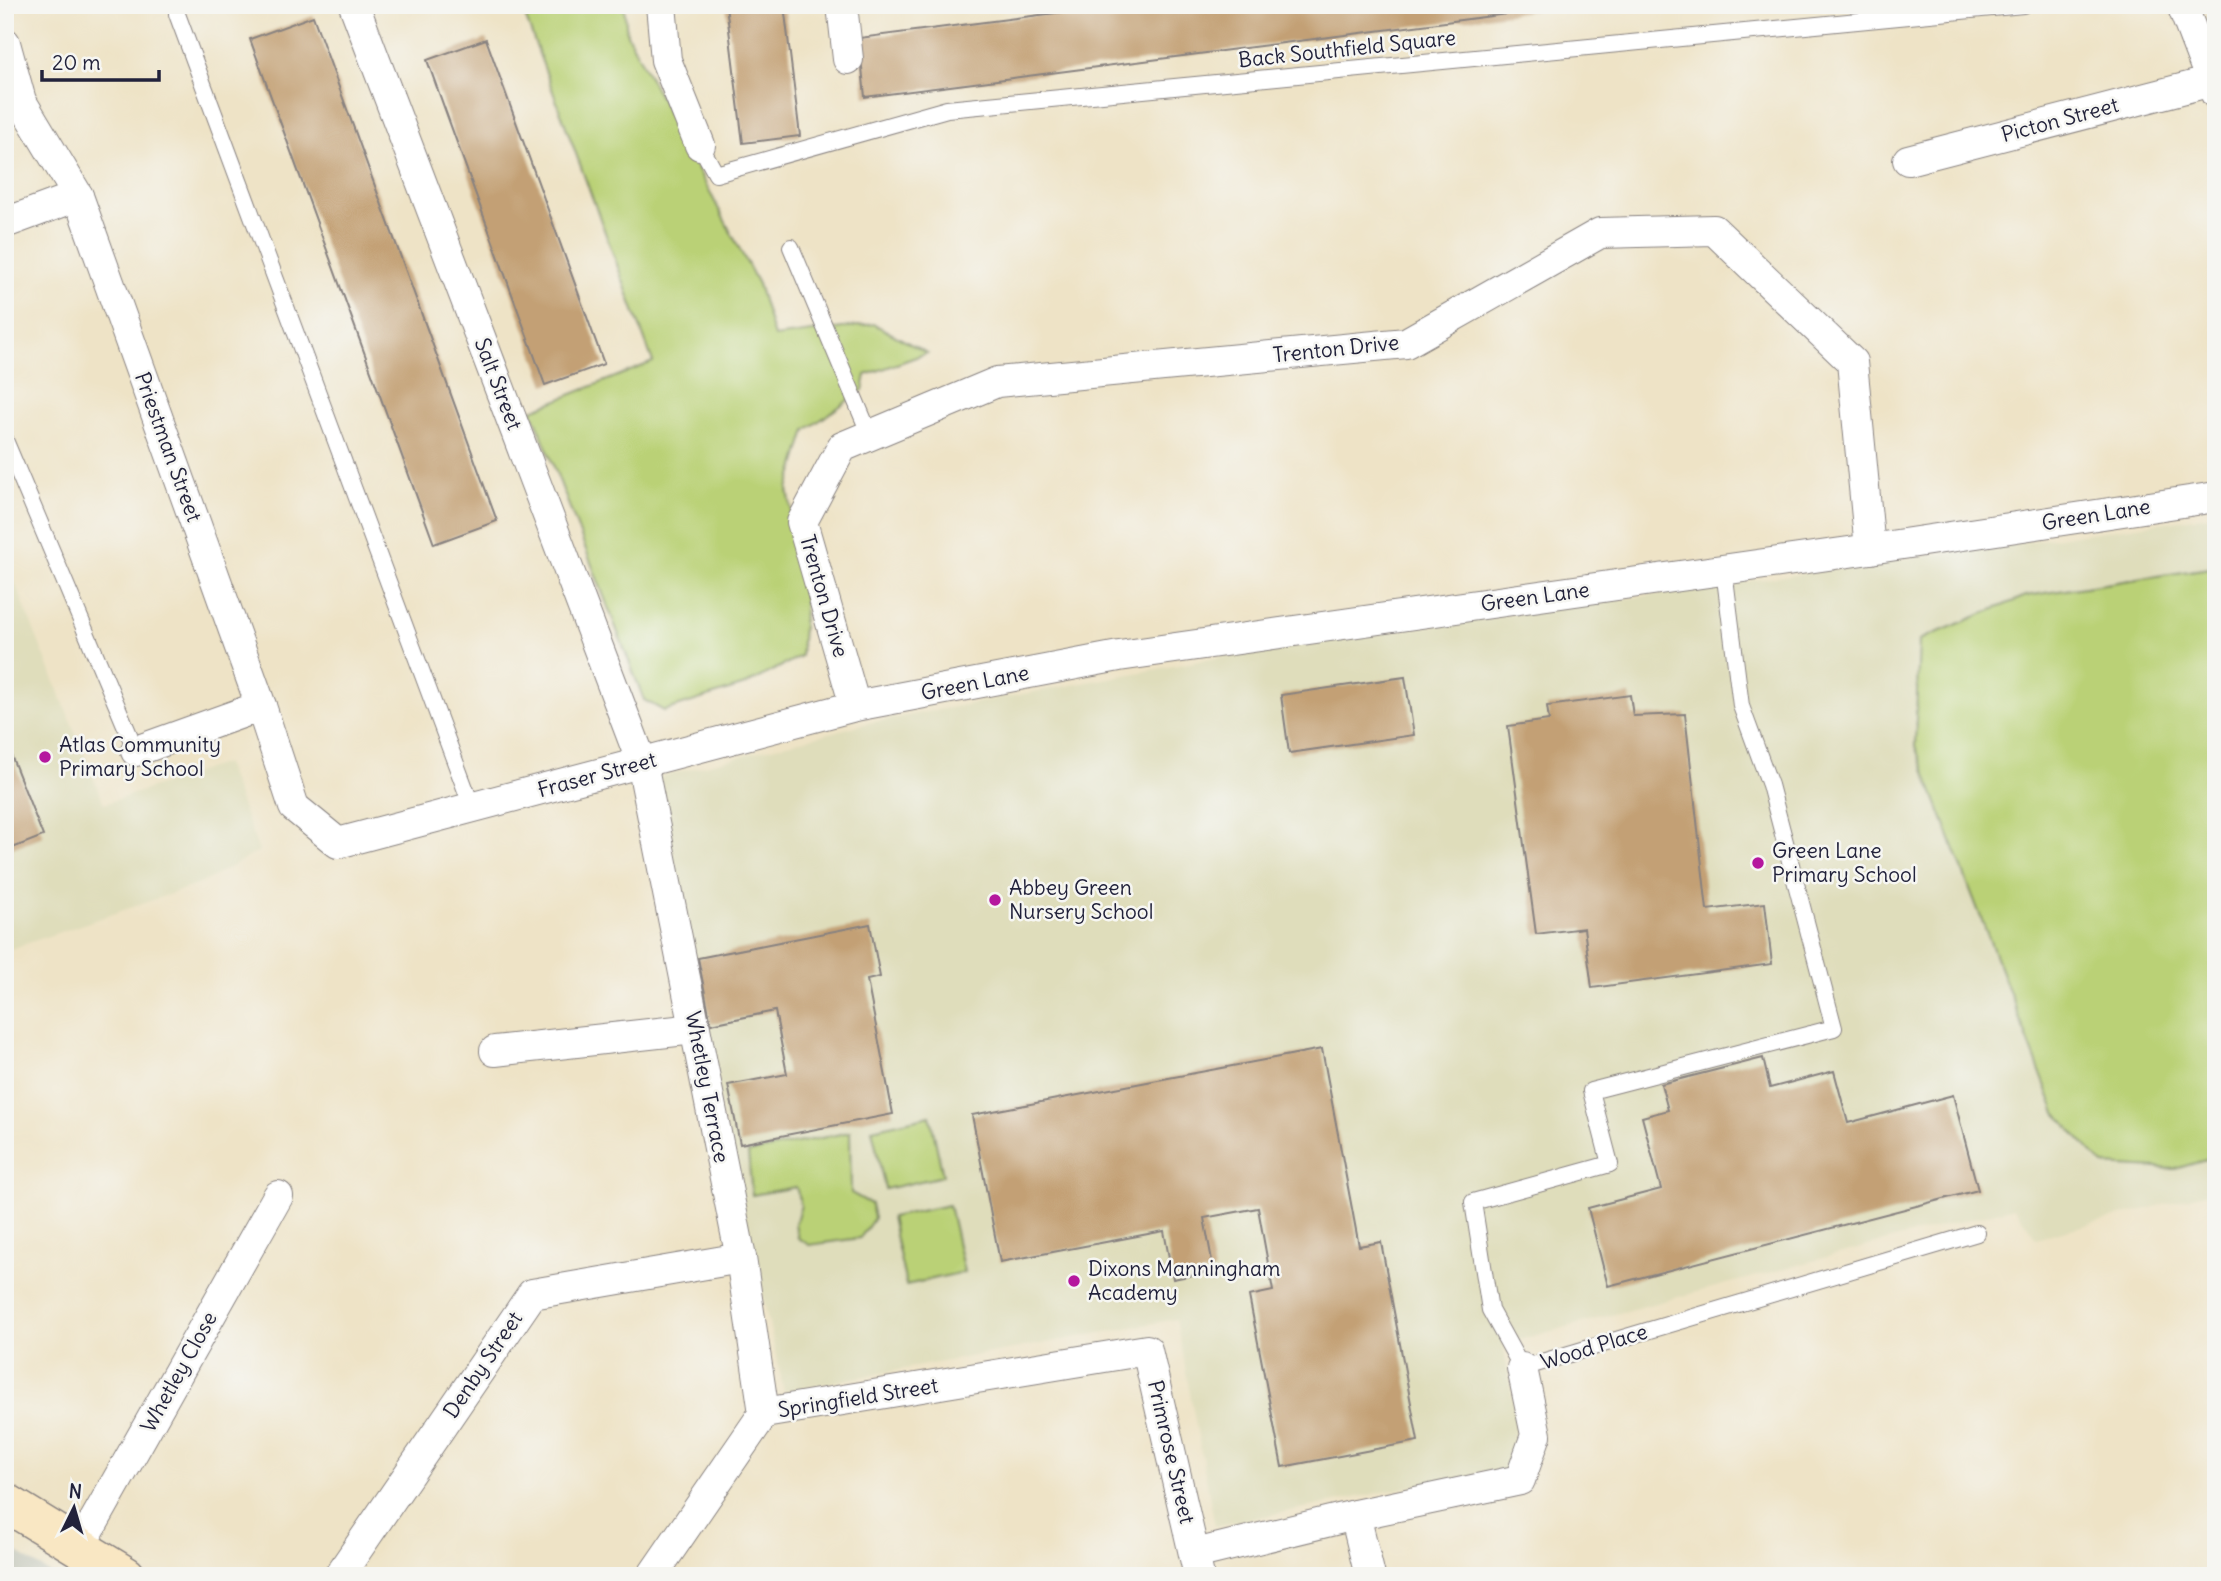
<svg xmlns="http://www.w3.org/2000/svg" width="2221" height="1581" viewBox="0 0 2221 1581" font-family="Delius,sans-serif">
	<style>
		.built { fill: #dfddbb }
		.industrial { fill: #c3c6b9 }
		.green { fill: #bad176; stroke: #6e7a58; stroke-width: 2 }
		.building { fill: #c3a075 }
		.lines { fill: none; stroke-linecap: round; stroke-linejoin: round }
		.lane-casing { stroke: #888280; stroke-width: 18 }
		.street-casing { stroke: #888280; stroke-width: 32 }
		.secondary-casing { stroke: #888280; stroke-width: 41 }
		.lane { stroke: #fff; stroke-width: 16 }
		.street { stroke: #fff; stroke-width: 30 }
		.secondary { stroke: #f9e7c3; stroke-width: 38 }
		.poi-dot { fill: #b5179e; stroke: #f6f6f2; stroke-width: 2.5 }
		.labels { text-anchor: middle; stroke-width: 5; stroke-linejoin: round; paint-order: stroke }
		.street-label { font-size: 21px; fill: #22223b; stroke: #f6f6f2 }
		.poi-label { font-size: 21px; fill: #22223b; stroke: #f6f6f2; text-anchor: start }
	</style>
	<rect width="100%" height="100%" fill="#f6f6f2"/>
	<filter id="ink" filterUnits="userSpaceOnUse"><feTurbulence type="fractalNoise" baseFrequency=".0143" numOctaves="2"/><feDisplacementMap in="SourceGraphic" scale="14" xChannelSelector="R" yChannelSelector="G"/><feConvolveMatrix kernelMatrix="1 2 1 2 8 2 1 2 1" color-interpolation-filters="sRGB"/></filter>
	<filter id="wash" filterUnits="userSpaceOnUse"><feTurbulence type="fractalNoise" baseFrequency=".00686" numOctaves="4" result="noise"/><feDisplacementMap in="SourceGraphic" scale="28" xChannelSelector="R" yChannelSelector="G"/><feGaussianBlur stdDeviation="1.57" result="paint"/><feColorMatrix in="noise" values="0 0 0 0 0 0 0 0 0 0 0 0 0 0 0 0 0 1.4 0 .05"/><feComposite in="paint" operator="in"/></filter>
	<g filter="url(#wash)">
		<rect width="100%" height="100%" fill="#eee3c6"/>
		<!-- built -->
		<g class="built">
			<path d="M2216,515V1191L2036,1238L2014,1207L1503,1344L1516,1419L1509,1473L1429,1483L1215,1526L1176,1319L784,1391L702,1022L660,777L864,724L1248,652Z"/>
			<path d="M5,558L104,804L225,763L259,851L202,883L5,951Z"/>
		</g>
		<!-- industrial -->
		<path class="industrial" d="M5,1545L54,1576H5Z"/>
		<!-- green -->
		<g class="green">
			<path d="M521,5H624L627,34L758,284L774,337L874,324L927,353L866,375L863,390L806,430L788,489L805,594L801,656L745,685L664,711L644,700L532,410L653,362Z"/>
			<path d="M2216,567V1157L2175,1169L2103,1165L2056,1113L1915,746L1919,640L2026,596Z"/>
			<path d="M930,1116L943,1176L885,1189L872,1129Z"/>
			<path d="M850,1132L851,1193L871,1204L874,1218L860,1238L809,1245L798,1238L795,1224L801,1205L796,1187L752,1195L748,1153Z"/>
			<path d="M949,1205L964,1272L906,1285L891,1217Z"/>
		</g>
		<g id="blocks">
			<!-- building -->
			<g class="building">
				<path d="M726,5H784L800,136L743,143Z"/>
				<path d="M1119,5H1561L1562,7L865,97L859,38Z"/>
				<path d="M313,16L497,521L434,544L250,39Z"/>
				<path d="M486,39L604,364L545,385L427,60Z"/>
				<path d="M1405,677L1414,735L1289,753L1281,695Z"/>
				<path d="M1630,695L1633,716L1685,714L1707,910L1765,903L1772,964L1592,988L1584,928L1536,934L1508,726L1549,720L1547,706Z"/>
				<path d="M5,740L43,836L5,851Z"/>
				<path d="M870,924L880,977L867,980L893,1114L740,1144L728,1085L787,1074L775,1011L711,1024L698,958Z"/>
				<path d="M1322,1049L1359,1246L1381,1242L1418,1441L1282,1467L1249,1296L1273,1291L1258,1208L1204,1218L1214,1271L1173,1279L1164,1231L1000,1262L972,1115Z"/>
				<path d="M1763,1058L1770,1088L1834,1071L1848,1123L1953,1095L1978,1190L1608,1286L1588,1208L1661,1189L1642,1117L1668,1110L1661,1084Z"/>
			</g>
		</g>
	</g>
	<g filter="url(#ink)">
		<use href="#blocks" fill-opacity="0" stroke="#888280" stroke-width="2"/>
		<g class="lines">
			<defs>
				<g id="lane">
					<path d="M177,5V14L472,807"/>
					<path d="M700,145L716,174L947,109L2023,5"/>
					<path d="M791,247L870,435"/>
					<path d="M5,440L136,751"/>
					<path d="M1724,570L1741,706L1770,785L1834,1028L1591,1091L1610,1164L1473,1202L1490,1310L1522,1368L1977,1233"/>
				</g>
				<g id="street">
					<path d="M354,5L642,763L741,1258L764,1413"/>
					<path d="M661,5L666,60L700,145"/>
					<path d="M842,5L848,59"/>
					<path d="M2182,5L2216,94"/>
					<path d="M5,43L21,101L78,196L261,706L294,807L338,843L855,706L1119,656L1870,549L2216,497"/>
					<path d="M1908,160L2212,81"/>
					<path d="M5,223L78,196"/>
					<path d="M855,706L802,522L842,447L997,382L1406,343L1600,233L1714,230L1852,362L1870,549"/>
					<path d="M136,751L261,706"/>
					<path d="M495,1051L695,1029"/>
					<path d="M1355,1515L1370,1576"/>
					<path d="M79,1548L278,1196"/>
					<path d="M1195,1554L1355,1515L1520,1480L1536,1435L1522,1368"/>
					<path d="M339,1576L532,1294L741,1258"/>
					<path d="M652,1576L764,1413L1147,1350L1199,1576"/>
				</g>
				<path id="secondary" d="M5,1502L126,1576"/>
			</defs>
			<!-- lane casing -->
			<use href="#lane" class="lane-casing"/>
			<!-- street casing -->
			<use href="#street" class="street-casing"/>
			<!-- secondary casing -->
			<use href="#secondary" class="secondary-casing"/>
			<!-- lane -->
			<use href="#lane" class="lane"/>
			<!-- street -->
			<use href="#street" class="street"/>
			<!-- secondary -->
			<use href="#secondary" class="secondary"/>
		</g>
	</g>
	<!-- markers -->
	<g class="poi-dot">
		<circle cx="45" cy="757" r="7"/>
		<circle cx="1758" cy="863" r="7"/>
		<circle cx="995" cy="900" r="7"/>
		<circle cx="1074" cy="1281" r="7"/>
	</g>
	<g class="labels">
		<!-- street labels -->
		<g class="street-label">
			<text transform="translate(1347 49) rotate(-6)" y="7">Back Southfield Square</text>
			<text transform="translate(2060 120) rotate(-15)" y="7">Picton Street</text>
			<text transform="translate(1336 349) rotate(-6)" y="7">Trenton Drive</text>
			<text transform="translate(498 384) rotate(69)" y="7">Salt Street</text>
			<text transform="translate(168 447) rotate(70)" y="7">Priestman Street</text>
			<text transform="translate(2096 515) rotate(-9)" y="7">Green Lane</text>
			<text transform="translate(824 596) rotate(74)" y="7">Trenton Drive</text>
			<text transform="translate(1535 597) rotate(-8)" y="7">Green Lane</text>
			<text transform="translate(975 683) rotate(-11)" y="7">Green Lane</text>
			<text transform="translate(597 775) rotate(-15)" y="7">Fraser Street</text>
			<text transform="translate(707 1087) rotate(79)" y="7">Whetley Terrace</text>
			<text transform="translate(1594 1347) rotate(-17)" y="7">Wood Place</text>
			<text transform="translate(483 1365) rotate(-56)" y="7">Denby Street</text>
			<text transform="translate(179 1372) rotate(-61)" y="7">Whetley Close</text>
			<text transform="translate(858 1398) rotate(-9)" y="7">Springfield Street</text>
			<text transform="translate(1171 1452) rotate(77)" y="7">Primrose Street</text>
		</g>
		<!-- poi labels -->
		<g class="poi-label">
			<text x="59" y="752">Atlas Community<tspan x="59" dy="24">Primary School</tspan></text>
			<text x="1772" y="858">Green Lane<tspan x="1772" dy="24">Primary School</tspan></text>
			<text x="1009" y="895">Abbey Green<tspan x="1009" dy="24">Nursery School</tspan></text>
			<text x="1088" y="1276">Dixons Manningham<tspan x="1088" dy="24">Academy</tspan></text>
		</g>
	</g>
	<!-- margin -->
	<rect width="2221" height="1581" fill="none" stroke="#f6f6f2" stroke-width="28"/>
	<!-- north arrow -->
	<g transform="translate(74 1508) rotate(5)" stroke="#f6f6f2" stroke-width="5" paint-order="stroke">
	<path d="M0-5L12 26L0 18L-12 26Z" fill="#22223b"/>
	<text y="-10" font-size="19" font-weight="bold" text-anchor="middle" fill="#22223b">N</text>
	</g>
	<!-- scale -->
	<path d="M42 70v10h117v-10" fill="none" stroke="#22223b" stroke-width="3.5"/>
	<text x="52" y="70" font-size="21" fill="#22223b" stroke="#f6f6f2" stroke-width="5" paint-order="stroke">20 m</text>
</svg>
